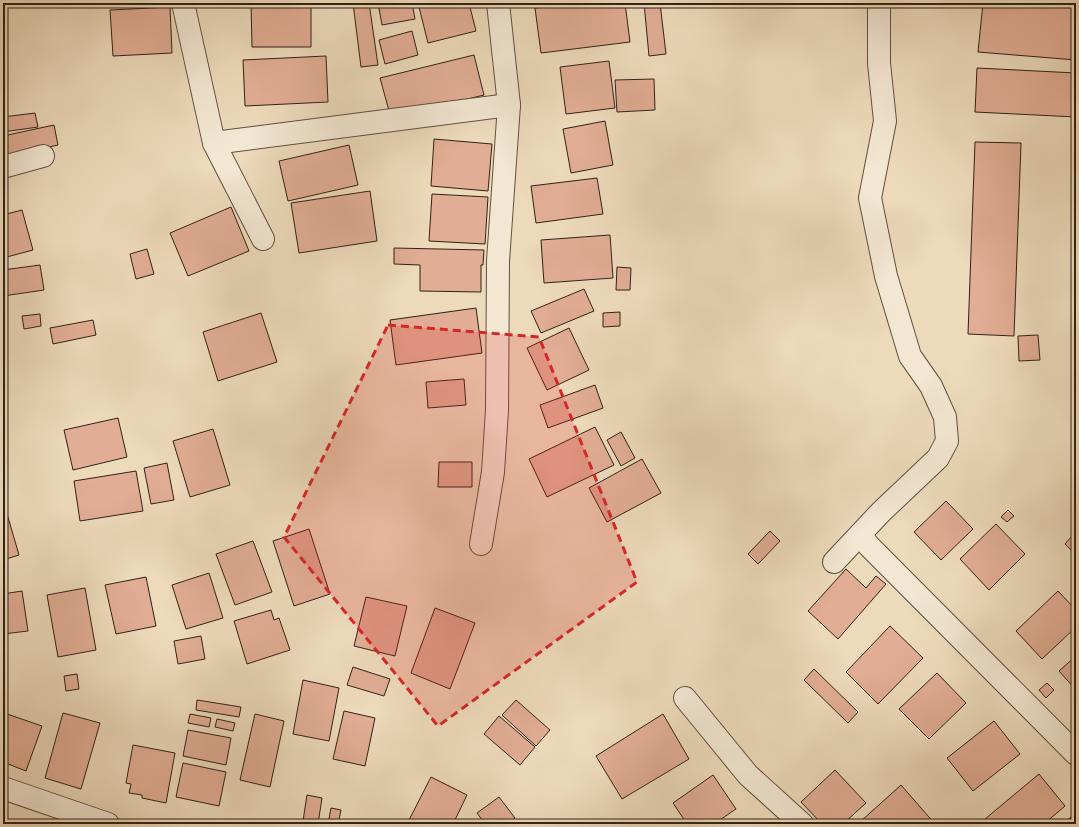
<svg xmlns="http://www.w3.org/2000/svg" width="1079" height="827" viewBox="0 0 1079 827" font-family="Cardo,serif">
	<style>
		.building { fill: #e1ad94; stroke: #302216 }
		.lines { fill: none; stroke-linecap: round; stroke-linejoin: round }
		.street-casing { stroke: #5f503f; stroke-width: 24 }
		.street { stroke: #f3e7d3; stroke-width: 22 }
		.marked { fill: #d62828; fill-opacity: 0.2; stroke: #d62828; stroke-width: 3; stroke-dasharray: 8 5; stroke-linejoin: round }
	</style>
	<rect width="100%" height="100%" fill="#eddabb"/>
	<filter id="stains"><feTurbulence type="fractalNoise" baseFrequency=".005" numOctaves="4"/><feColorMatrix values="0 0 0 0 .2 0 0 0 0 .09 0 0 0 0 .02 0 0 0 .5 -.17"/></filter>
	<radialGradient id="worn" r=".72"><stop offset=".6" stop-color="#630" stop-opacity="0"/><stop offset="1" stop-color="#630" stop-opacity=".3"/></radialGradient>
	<!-- building -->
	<g class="building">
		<path d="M251,3H311V47H252Z"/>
		<path d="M353,3H369L378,65L361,67Z"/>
		<path d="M378,3H412L415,19L382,25Z"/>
		<path d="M418,3H469L476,31L428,43Z"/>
		<path d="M580,3H625L630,42L541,53L535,8Z"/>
		<path d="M644,3H660L666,54L649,56Z"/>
		<path d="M983,3H1076V60L978,52Z"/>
		<path d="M170,7L172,53L113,56L110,10Z"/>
		<path d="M412,31L418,55L385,64L379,40Z"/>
		<path d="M474,55L484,95L391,118L380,78Z"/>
		<path d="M326,56L328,102L245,106L243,60Z"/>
		<path d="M609,61L615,108L566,114L560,67Z"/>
		<path d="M977,68L1076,73V117L975,112Z"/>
		<path d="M654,79L655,110L617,112L615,80Z"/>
		<path d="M35,113L38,127L3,132V117Z"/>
		<path d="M605,121L613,165L571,173L563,129Z"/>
		<path d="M54,125L58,145L3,157V136Z"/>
		<path d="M434,139L492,144L488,191L431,186Z"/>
		<path d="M975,142L1021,143L1014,336L968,334Z"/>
		<path d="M349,145L358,185L288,201L279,161Z"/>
		<path d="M597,178L603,214L536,223L531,186Z"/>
		<path d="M370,191L377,241L299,253L291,203Z"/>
		<path d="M432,194L488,197L485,244L429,241Z"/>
		<path d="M231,207L249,251L188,276L170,233Z"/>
		<path d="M22,210L33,250L3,258V215Z"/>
		<path d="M610,235L613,278L544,283L541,240Z"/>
		<path d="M394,248L484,250L483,265H481V292L420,291V265L394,264Z"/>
		<path d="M147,249L154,274L136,279L130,254Z"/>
		<path d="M40,265L44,290L3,296V270Z"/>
		<path d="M617,267L631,268L630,290H616Z"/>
		<path d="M584,289L594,311L541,333L531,311Z"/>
		<path d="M476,308L482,353L396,365L390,320Z"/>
		<path d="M620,312V326L603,327V313Z"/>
		<path d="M261,313L277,362L218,381L203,332Z"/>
		<path d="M40,314L41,326L24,329L22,316Z"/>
		<path d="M93,320L96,335L53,344L50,328Z"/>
		<path d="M569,328L589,370L547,390L527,348Z"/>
		<path d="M1038,335L1040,360L1019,361L1018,336Z"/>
		<path d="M464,379L466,405L428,408L426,382Z"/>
		<path d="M595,385L603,408L548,428L540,405Z"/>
		<path d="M118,418L127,457L73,470L64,430Z"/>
		<path d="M595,427L614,465L547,497L529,459Z"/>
		<path d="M213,429L230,485L190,497L173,441Z"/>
		<path d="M621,432L635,458L621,466L607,440Z"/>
		<path d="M642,459L661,493L607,522L589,488Z"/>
		<path d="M439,462H472V487H438Z"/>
		<path d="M167,463L174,500L151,504L144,468Z"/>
		<path d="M136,471L143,511L80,521L74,481Z"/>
		<path d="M946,501L973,529L941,560L914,532Z"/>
		<path d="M5,507L19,555L3,560V508Z"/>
		<path d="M1008,510L1014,516L1007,522L1001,517Z"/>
		<path d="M996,524L1025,554L989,590L960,559Z"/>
		<path d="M309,529L330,594L294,606L273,541Z"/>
		<path d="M770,531L780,541L758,564L748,554Z"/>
		<path d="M1071,537L1076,542V555L1065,544Z"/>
		<path d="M253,541L272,592L235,605L216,554Z"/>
		<path d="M846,569L866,588L876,576L886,584L838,639L808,611Z"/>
		<path d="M209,573L223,618L186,629L172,585Z"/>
		<path d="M146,577L156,626L116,634L105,585Z"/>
		<path d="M85,588L96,650L58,657L47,595Z"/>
		<path d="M22,591L28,631L3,634V594Z"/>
		<path d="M1058,591L1076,610V627L1042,659L1016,631Z"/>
		<path d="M366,597L407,606L395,656L354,646Z"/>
		<path d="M435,608L475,623L450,689L411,673Z"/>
		<path d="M271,610L274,620L279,618L290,650L247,664L234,621Z"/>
		<path d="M890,626L923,658L878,704L846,672Z"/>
		<path d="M201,636L205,659L178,664L174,641Z"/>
		<path d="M1076,656V690L1059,671Z"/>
		<path d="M353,667L390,679L384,696L347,685Z"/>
		<path d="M814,669L858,712L848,723L804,680Z"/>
		<path d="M937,673L966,703L929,739L899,709Z"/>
		<path d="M77,674L79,689L66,691L64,676Z"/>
		<path d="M303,680L339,688L329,741L293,734Z"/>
		<path d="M1047,683L1054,690L1046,698L1039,690Z"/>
		<path d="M197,700L241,707L239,717L196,710Z"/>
		<path d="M516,700L550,730L536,746L502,715Z"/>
		<path d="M344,711L375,718L365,766L333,759Z"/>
		<path d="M63,713L100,723L81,789L45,778Z"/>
		<path d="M7,714L42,726L26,771L3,762V725Z"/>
		<path d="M190,714L211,718L209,727L188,723Z"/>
		<path d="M255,714L284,721L270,787L240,780Z"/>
		<path d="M663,714L689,759L622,799L596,756Z"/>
		<path d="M499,716L535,747L520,765L484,734Z"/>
		<path d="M217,719L235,723L233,731L215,727Z"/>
		<path d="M994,721L1020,754L973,791L947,758Z"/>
		<path d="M188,730L231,738L226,765L183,756Z"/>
		<path d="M133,745L175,753L166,803L142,798V795L129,793L131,784L126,783Z"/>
		<path d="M183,763L226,772L219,806L176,797Z"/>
		<path d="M835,770L866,803L843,824H822L801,802Z"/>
		<path d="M1039,774L1065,806L1044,824H979Z"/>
		<path d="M713,775L736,809L714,824H687L673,803Z"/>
		<path d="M431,777L467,795L453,824H413L408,822Z"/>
		<path d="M901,785L935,824H862L860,822Z"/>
		<path d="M307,795L322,798L318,824L303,821Z"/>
		<path d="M499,797L515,818L506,824H485L477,813Z"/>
		<path d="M331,808L341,810L338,824H328Z"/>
		<path d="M1075,814L1076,815V824H1062Z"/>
	</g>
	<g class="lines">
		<defs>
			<g id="street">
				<path d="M183,3L214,143L263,239"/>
				<path d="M214,143L509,105"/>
				<path d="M3,167L43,156"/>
				<path d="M860,535L869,546L1076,754"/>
				<path d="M481,544L493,472L497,410L498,261L509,105L498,3"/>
				<path d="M834,562L881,512L938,458L947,441L945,417L931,386L910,356L886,276L870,198L885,121L879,63V3"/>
				<path d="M685,698L748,775L802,824"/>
				<path d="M3,788L108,824"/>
			</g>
		</defs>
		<!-- street casing -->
		<use href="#street" class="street-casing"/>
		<!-- street -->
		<use href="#street" class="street"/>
	</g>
	<!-- marked area -->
	<path class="marked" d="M388,325L539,337L637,582L438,726L284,537Z"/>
	<!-- margin -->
	<rect width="1079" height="827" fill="none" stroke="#eddabb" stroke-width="16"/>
	<rect x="4" y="4" width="1071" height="819" fill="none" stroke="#302216" stroke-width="2"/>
	<rect x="8" y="8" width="1063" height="811" fill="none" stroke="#302216"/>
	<rect width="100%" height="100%" filter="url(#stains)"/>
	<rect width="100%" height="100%" fill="url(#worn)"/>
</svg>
